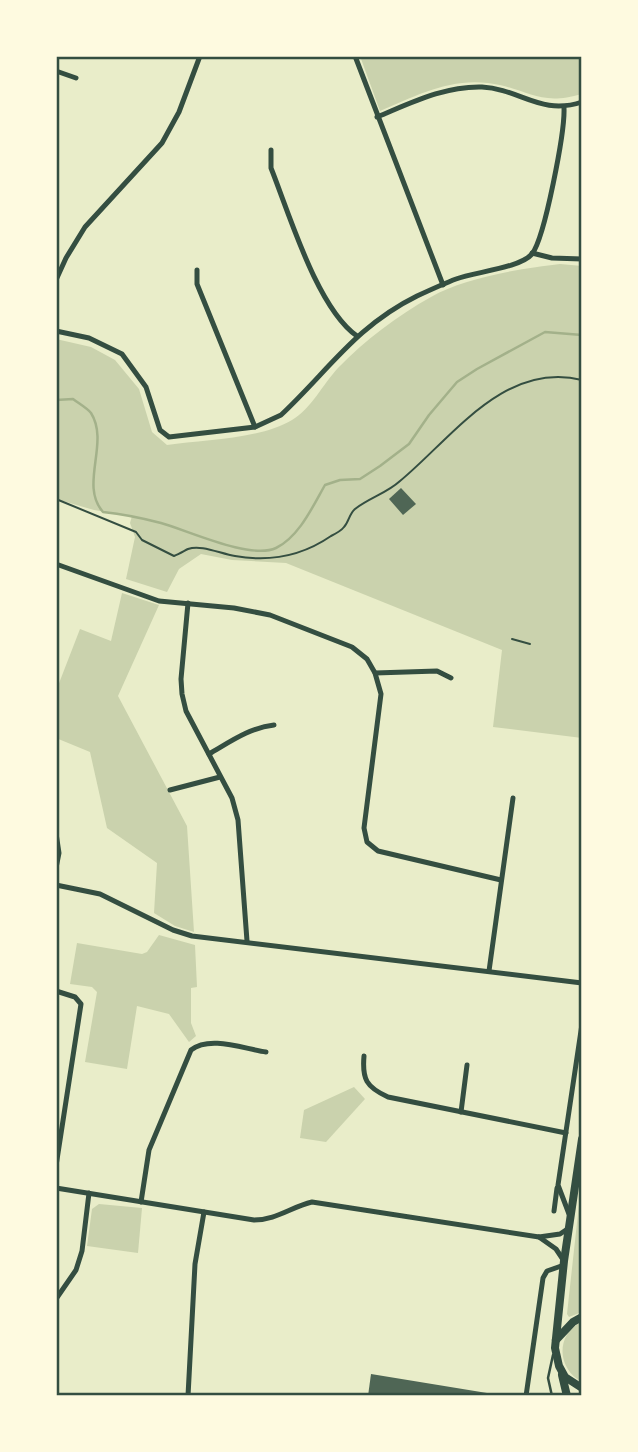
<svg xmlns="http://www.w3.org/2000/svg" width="638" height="1452" viewBox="0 0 638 1452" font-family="'Fira Sans Condensed',sans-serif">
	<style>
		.green { fill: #cad2ad }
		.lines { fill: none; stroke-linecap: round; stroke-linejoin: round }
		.stream { stroke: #a3b18a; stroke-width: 2.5 }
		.building { fill: #4f6655 }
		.path { stroke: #344e41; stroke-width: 2 }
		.service { stroke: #344e41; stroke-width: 2.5 }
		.minor { stroke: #344e41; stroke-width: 5 }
		.primary { stroke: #344e41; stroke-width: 8 }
		.neatline { fill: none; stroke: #344e41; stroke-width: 2.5 }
	</style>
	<rect width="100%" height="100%" fill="#e9edc9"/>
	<!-- green -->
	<g class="green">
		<path d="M360,56H582V94C537,107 528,88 488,83C449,78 415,96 380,111Z"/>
		<path d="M560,264L582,266V738L493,727L502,650L286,563L232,560L201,554L179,569L167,592L126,579L135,537L130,523L132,516L94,510L56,499V339L91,347L115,360L139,389L152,432L167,445C203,440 261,439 292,420C311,409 323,384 338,368C365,340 397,316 431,297C463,278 523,268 560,264Z"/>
		<path d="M122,593L159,605L118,696L187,826L194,932L175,926L154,913L157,863L107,828L90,752L56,738V691L80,629L111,641Z"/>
		<path d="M159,935L195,945L197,987L191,988V1023L196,1036L189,1042L169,1014L137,1006L127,1069L85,1062L97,992L92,987L70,984L77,943L142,954L147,952Z"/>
		<path d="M354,1087L365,1099L326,1142L300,1138L304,1110Z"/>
		<path d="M582,1177V1249L579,1272L582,1291V1312L569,1317L567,1314Z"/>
		<path d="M99,1204L142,1208L138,1253L87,1246L92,1209Z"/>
		<path d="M582,1322V1382C557,1369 555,1334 582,1322Z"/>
	</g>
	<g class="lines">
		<!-- stream -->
		<path class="stream" d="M56,400L73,399C78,403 87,408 91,413C110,443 79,485 103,512C122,514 142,518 161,523C187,530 250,560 276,548C299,537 313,506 325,485L340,480L360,479L380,466L409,444L429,415L457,382L477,369L545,332L582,335"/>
	</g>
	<!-- building -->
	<g class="building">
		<path d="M401,488L416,504L403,515L389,499Z"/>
		<path d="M371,1374L487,1393L490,1396H368Z"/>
	</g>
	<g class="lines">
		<!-- path -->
		<g class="path">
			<path d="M56,499L136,532L142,540L174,556C179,554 184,551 188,549C201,544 221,554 235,556C269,562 302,556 331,536C335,534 341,531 344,527C349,522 349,514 355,509C369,498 387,493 400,481C453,437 504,361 582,380"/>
			<path d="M512,639L530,644"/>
		</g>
		<!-- service -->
		<path class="service" d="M552,1396L548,1378L553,1355"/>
		<!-- minor -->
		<g class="minor">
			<path d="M355,56L443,285"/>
			<path d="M56,71L76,78"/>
			<path d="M377,117C411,103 444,86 482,87C520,89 541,116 582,102"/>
			<path d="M271,150V168C289,213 317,308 357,336"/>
			<path d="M532,253L552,258L582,259"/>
			<path d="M197,270V284L255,427"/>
			<path d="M56,280L66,258L85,227L162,143L179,112L200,56"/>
			<path d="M56,331L89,338L122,354L146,387L160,430L169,437L255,427L281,415C328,371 356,326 417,296C430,290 443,284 456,279C474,272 520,268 532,254C545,237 565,131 564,108"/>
			<path d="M56,564L159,601L234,608L270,615L352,647L367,659L375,673L381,694L364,828L367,842L378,851L501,880"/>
			<path d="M188,603L181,679L182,694L186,711L232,798L238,820L247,941"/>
			<path d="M375,673L437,671L451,678"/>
			<path d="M209,754C230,742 249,728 274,725"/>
			<path d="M170,790L220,777"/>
			<path d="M56,833L59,853L56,868"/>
			<path d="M56,885L100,894L173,930L192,936L582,983"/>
			<path d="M489,971L513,798"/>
			<path d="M56,991L75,997L81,1004L56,1166"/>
			<path d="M364,1056C362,1079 366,1087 388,1097L566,1133"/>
			<path d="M461,1112L467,1065"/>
			<path d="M56,1188L254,1220C276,1220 291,1207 312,1202L539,1237L560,1234L569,1228"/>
			<path d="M141,1202L149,1150L191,1050C210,1035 244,1049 266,1052"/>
			<path d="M554,1211L557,1188"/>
			<path d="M569,1214L558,1185L582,1024"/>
			<path d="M539,1237L556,1249L564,1261"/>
			<path d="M56,1299L76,1270L82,1251L89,1193"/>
			<path d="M188,1396L195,1264L204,1212"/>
			<path d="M526,1396L543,1278L547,1271L564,1265"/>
		</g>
		<!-- primary -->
		<g class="primary">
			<path d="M582,1139L564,1261L555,1348L559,1366L565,1377L582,1388"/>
			<path d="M556,1340L573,1322L582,1317"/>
			<path d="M562,1375L567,1396"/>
		</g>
	</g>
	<!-- border -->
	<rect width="638" height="1452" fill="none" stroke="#fefae0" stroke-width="116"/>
	<rect x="58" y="58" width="522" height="1336" class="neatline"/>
</svg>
